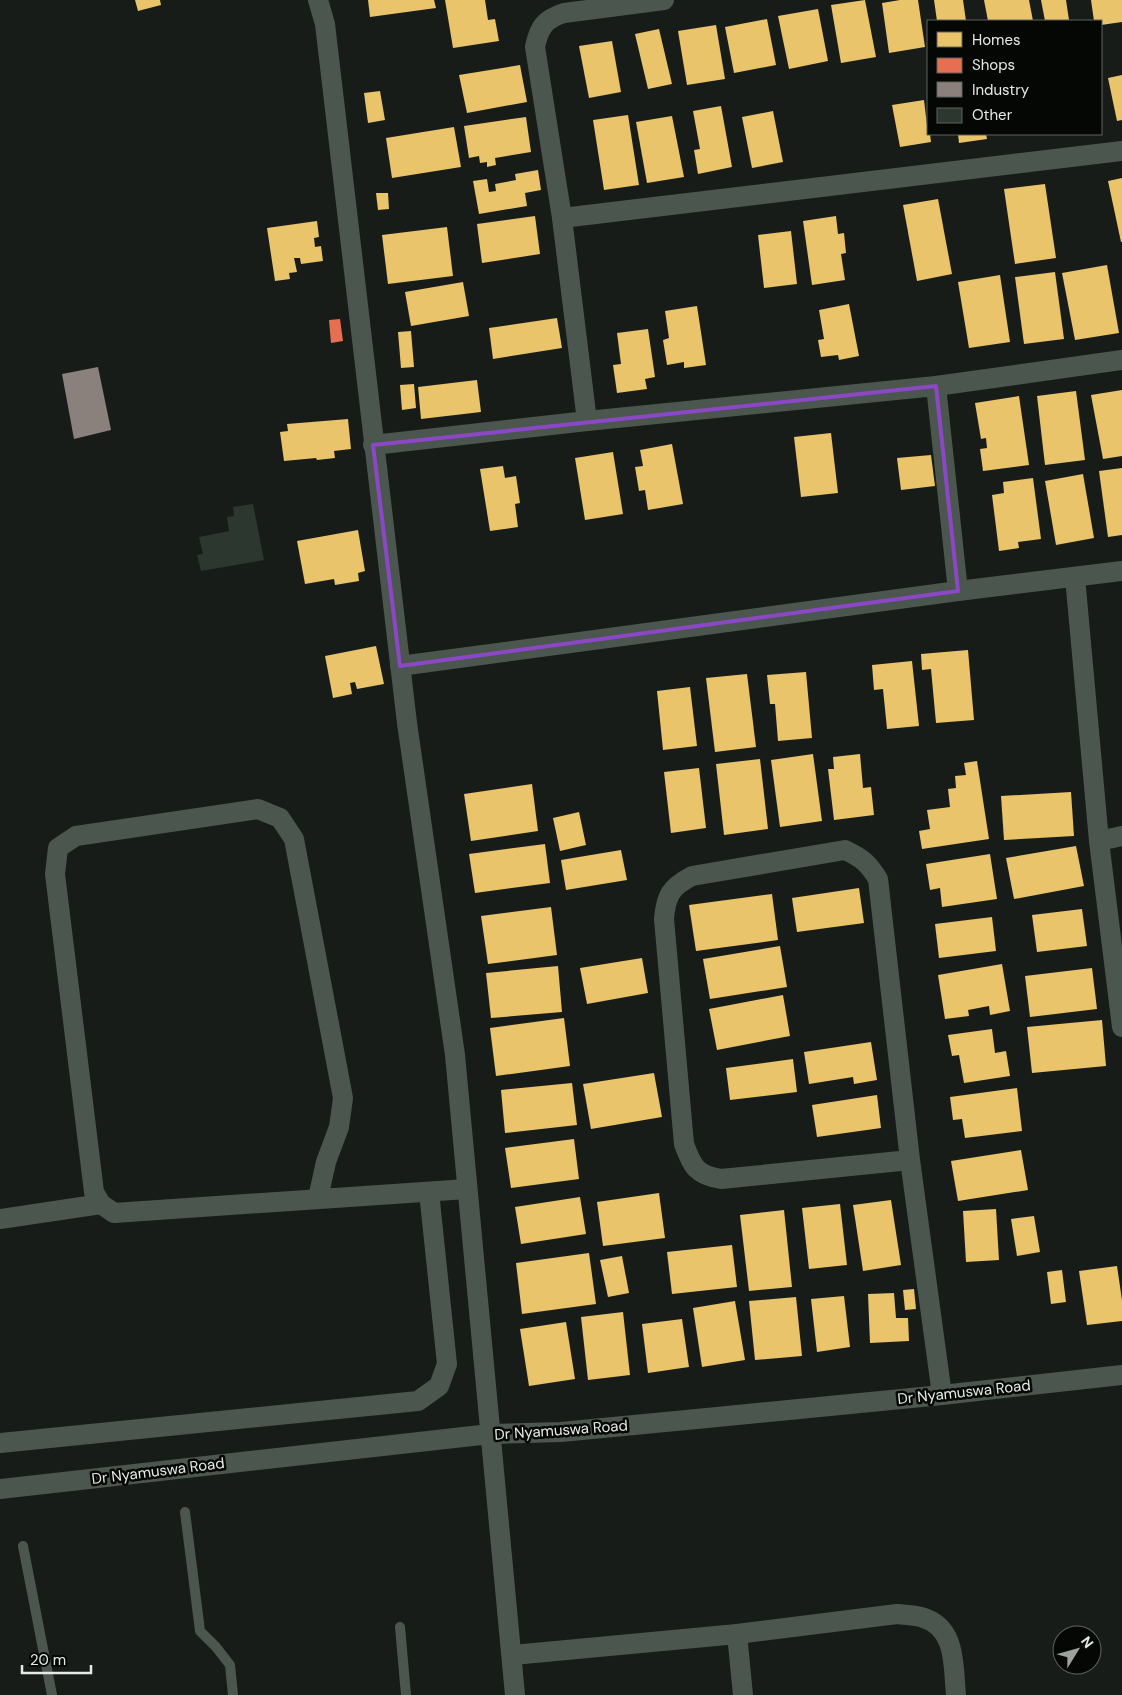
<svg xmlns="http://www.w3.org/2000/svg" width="1122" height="1695" viewBox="0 0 1122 1695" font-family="'DM Sans',sans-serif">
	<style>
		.homes { fill: #e9c46a }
		.shops { fill: #e76f51 }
		.industry { fill: #8a817c }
		.building { fill: #2b372f }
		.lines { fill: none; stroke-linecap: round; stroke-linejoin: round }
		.lane { stroke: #4b564e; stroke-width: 10 }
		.street { stroke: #4b564e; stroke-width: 20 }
		.marked { fill: none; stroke: #8b48c5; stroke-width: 4; stroke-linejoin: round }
		.labels { text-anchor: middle; stroke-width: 5; stroke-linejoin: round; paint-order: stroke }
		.street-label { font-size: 15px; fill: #e5eae6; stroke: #050705 }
	</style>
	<rect width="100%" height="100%" fill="#181c19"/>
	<!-- homes -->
	<g class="homes">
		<path d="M135,0H160L161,5L138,11Z"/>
		<path d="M368,0H434L436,8L370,17Z"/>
		<path d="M445,0H485L488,20L495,19L499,41L453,48Z"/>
		<path d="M865,0L876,57L841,63L831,5Z"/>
		<path d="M900,0H918L925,47L889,53L882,3Z"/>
		<path d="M934,0H963L966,21H937Z"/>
		<path d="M984,0H1029L1033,21H988Z"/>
		<path d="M1041,0H1066L1069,20L1045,21Z"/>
		<path d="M1091,0H1122V22L1101,25V21H1094Z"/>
		<path d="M818,9L828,61L789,69L778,16Z"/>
		<path d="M767,19L776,65L734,73L725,27Z"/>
		<path d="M716,25L725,79L687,85L678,31Z"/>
		<path d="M659,29L672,84L648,89L635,34Z"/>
		<path d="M612,41L621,92L589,98L579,46Z"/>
		<path d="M520,65L527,102L467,113L459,75Z"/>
		<path d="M1122,75V120L1117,121L1108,78Z"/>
		<path d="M380,91L385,120L368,123L364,93Z"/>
		<path d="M924,100L928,134H930L931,142L900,147L892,105Z"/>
		<path d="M721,106L732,167L698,174L694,150L700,149L693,111Z"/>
		<path d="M773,111L783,162L752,168L742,117Z"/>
		<path d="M628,115L639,185L604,190L593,120Z"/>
		<path d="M672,116L684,177L647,183L636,122Z"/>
		<path d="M526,117L531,152L495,158L496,165L487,167V162L480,163L479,156L469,158L464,126Z"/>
		<path d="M454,127L461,167L392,178L386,138Z"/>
		<path d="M958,134H986L987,139L959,143Z"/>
		<path d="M538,170L541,190L525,193L527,206L479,214L473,181L487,179L489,192L496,191L495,184L516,180L515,174Z"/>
		<path d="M1122,178V242H1121L1108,181Z"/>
		<path d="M1045,184L1056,258L1015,264L1004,189Z"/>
		<path d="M376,193H388L389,209L378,210Z"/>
		<path d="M938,199L952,274L917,281L903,205Z"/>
		<path d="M535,216L540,254L482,263L477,224Z"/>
		<path d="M836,216L838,234L844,233L846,253L841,254L845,280L812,285L803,221Z"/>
		<path d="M317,221L319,237L314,238L315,247L321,246L323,261L301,264L300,258H294L297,272L289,273L290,279L275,281L267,228Z"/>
		<path d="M447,227L453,276L388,284L382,235Z"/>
		<path d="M791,231L797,284L764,288L758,235Z"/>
		<path d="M1107,265L1119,333L1075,340L1062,273Z"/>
		<path d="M1055,272L1064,339L1024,344L1015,277Z"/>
		<path d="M1000,275L1010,342L969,348L958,282Z"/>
		<path d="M463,282L469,316L411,326L405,292Z"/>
		<path d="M849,304L859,356L839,360L838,355L821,357L818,340L824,339L819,310Z"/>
		<path d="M697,306L706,365L684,368V362L667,365L663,340L669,338L665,311Z"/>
		<path d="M557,318L562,348L493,359L489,328Z"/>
		<path d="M648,329L655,377L645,379L647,389L617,393L613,365L621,364L617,333Z"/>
		<path d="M411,331L414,367L401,368L398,332Z"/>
		<path d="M477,380L481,412L421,419L418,387Z"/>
		<path d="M414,384L416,408L402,410L400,385Z"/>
		<path d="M1122,390V456L1103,459L1091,395Z"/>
		<path d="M1076,391L1085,460L1045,465L1037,396Z"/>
		<path d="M1019,396L1029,465L983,471L980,449L987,448L986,438L981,439L975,403Z"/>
		<path d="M348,419L351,449L334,451L335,458L317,460L316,458L284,461L280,432L288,431L287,424Z"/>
		<path d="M831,433L838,493L801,497L794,437Z"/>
		<path d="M672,444L683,504L648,510L645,490L639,491L635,467L643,466L640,450Z"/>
		<path d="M613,452L623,514L585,520L575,458Z"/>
		<path d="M931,455L935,486L901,490L897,458Z"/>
		<path d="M503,466L505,478L516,476L520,503L515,504L518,527L490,531L480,469Z"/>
		<path d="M1122,468V535L1108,537L1099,471Z"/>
		<path d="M1083,474L1094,538L1056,545L1045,481Z"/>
		<path d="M1033,478L1041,539L1018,542L1019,548L999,551L992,495L1004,493L1003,482Z"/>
		<path d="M358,530L365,571L358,573L359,581L335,585L334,579L305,584L297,541Z"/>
		<path d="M376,646L384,684L357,689L355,682L350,683L352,694L333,698L325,656Z"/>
		<path d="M968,650L974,720L936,723L931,669L922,670L921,654Z"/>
		<path d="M912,661L919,726L887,729L883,689L874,690L872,665Z"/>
		<path d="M806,672L812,738L778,741L775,704H770L767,675Z"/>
		<path d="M747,674L756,747L715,752L706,678Z"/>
		<path d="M690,687L697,746L663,750L657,691Z"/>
		<path d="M813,754L822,821L780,827L771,760Z"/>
		<path d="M860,754L863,788L871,787L874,815L834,820L828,769H834L833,757Z"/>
		<path d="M760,759L768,829L724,835L716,764Z"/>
		<path d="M977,761L989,839L922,849L919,831L930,829L927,810L950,807L948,789L956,788L955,776L966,775L964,763Z"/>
		<path d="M699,768L706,828L671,833L664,772Z"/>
		<path d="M532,784L538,831L471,841L464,794Z"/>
		<path d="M1071,792L1074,836L1004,840L1001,796Z"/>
		<path d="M579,812L586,845L560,851L553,818Z"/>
		<path d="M545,844L550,883L475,893L469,854Z"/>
		<path d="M1076,846L1084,886L1014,899L1006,858Z"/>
		<path d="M621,850L627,880L566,890L561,860Z"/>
		<path d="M990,854L997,899L942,907L940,888L930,890L926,864Z"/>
		<path d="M859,888L864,923L797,932L792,898Z"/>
		<path d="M772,894L778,940L696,951L689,905Z"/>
		<path d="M551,907L557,955L488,964L481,916Z"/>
		<path d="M1082,909L1087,946L1037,952L1032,915Z"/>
		<path d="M992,917L996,951L939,958L935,924Z"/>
		<path d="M780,946L787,987L710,999L703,959Z"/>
		<path d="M642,958L648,993L587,1004L580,968Z"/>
		<path d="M1002,964L1010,1011L990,1015L989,1006L968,1010L969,1016L945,1019L938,975Z"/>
		<path d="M558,966L562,1012L491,1018L486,973Z"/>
		<path d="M1092,968L1097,1009L1030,1017L1025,976Z"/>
		<path d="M783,995L790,1036L717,1050L709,1009Z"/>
		<path d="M564,1018L570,1066L496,1076L490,1028Z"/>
		<path d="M1102,1020L1106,1066L1032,1073L1027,1027Z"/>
		<path d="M992,1029L995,1053L1006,1051L1010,1076L964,1083L959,1055L952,1056L948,1035Z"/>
		<path d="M871,1042L877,1080L854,1084L853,1077L809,1084L804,1052Z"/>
		<path d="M793,1059L797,1092L730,1100L726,1068Z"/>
		<path d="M654,1073L662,1117L591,1129L583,1084Z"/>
		<path d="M572,1083L577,1125L505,1133L501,1090Z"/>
		<path d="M1017,1088L1022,1131L965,1138L962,1119L953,1120L950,1097Z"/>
		<path d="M877,1095L881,1128L817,1137L812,1105Z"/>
		<path d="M574,1139L579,1179L511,1188L505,1148Z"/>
		<path d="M1021,1150L1028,1190L958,1201L951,1161Z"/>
		<path d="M659,1193L665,1238L603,1246L597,1202Z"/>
		<path d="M580,1197L586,1234L521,1244L515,1207Z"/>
		<path d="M891,1200L901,1265L863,1271L853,1205Z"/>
		<path d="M840,1204L847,1265L809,1269L802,1208Z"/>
		<path d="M996,1209L999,1260L966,1262L963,1211Z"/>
		<path d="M784,1210L792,1287L749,1291L740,1215Z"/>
		<path d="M1034,1216L1040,1252L1017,1256L1011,1219Z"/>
		<path d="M732,1245L737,1287L672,1294L667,1252Z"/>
		<path d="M589,1253L596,1304L522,1314L516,1263Z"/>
		<path d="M622,1256L629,1293L608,1297L600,1260Z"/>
		<path d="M1117,1266L1122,1300V1321L1087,1325L1079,1271Z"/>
		<path d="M1062,1270L1066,1302L1051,1304L1047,1272Z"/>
		<path d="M914,1289L916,1309L905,1310L903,1290Z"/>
		<path d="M894,1293L896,1318H908L909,1341L870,1343L868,1294Z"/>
		<path d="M844,1296L850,1347L817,1352L811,1299Z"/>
		<path d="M796,1297L802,1356L755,1360L749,1301Z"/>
		<path d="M735,1301L745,1360L702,1367L693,1308Z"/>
		<path d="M623,1312L630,1375L588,1380L581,1317Z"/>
		<path d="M682,1319L689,1367L648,1373L642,1324Z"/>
		<path d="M566,1322L575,1379L529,1386L520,1329Z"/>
	</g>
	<!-- shops -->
	<path class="shops" d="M340,319L343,341L331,343L329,320Z"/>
	<!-- industry -->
	<path class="industry" d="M98,367L111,430L74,439L62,374Z"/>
	<!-- building -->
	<path class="building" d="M253,504L264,560L201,571L197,555L203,554L199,537L229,531L227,517L234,516L233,507Z"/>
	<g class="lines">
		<!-- lane -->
		<g class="lane">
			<path d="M185,1512L200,1631L216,1647L230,1665L233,1695"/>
			<path d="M23,1546L52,1695"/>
			<path d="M400,1627L406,1695"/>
		</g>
		<!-- street -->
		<g class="street">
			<path d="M318,0L325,24L407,723L455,1055L515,1695"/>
			<path d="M562,218L1122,151"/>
			<path d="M936,386L958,591"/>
			<path d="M587,421L562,218L535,47C539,27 545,19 564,13L664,0"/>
			<path d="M373,445L587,421L936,386L1122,360"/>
			<path d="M1075,577L1099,841"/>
			<path d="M400,666L958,591L1122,571"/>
			<path d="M1122,836L1099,841L1122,1027"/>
			<path d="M910,1160L721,1179C696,1175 692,1166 684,1144L664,919C666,895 671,887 692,876L845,850C862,858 868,863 878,879L910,1160L942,1395"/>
			<path d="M318,1198L326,1162L339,1127L343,1098L294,839L280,818L258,809L76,836L58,848L55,874L94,1192L101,1204L114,1213L467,1189"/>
			<path d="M0,1219L101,1204"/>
			<path d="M0,1443L418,1401L439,1386L447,1364L429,1192"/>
			<path d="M0,1489L490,1434L561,1432L707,1418L942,1395L1122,1375"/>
			<path d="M737,1634L743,1695"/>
			<path d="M513,1655L737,1634L897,1614C905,1615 913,1615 921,1617C957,1627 953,1665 956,1695"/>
		</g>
	</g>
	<!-- marked area -->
	<path class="marked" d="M936,386L958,591L400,666L373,445Z"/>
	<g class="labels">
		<!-- street labels -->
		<g class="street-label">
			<text transform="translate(964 1392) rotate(-6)" y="5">Dr Nyamuswa Road</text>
			<text transform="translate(561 1430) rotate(-4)" y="5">Dr Nyamuswa Road</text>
			<text transform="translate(158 1471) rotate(-7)" y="5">Dr Nyamuswa Road</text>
		</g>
	</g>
	<!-- legend -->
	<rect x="927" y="20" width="175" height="115" fill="#050705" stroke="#5f625f"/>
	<rect x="937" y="32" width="25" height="15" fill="#e9c46a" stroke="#5f625f"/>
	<text x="972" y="45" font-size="15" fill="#e5eae6">Homes</text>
	<rect x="937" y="58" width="25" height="15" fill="#e76f51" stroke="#5f625f"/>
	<text x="972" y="70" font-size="15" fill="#e5eae6">Shops</text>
	<rect x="937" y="82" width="25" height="15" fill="#8a817c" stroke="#5f625f"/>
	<text x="972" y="95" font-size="15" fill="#e5eae6">Industry</text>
	<rect x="937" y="108" width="25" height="15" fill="#2b372f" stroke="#5f625f"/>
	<text x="972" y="120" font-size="15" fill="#e5eae6">Other</text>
	<!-- north arrow -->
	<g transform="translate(1077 1650) rotate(53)"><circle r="24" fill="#050705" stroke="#5f625f"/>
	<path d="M0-4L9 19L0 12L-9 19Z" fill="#9da29e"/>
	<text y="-8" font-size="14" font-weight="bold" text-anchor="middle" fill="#e5eae6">N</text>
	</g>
	<!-- scale -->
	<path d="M22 1665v8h69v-8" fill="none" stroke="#e5eae6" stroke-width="2.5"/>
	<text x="30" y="1665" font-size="15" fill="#e5eae6" stroke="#050705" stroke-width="4" paint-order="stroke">20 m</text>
</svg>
